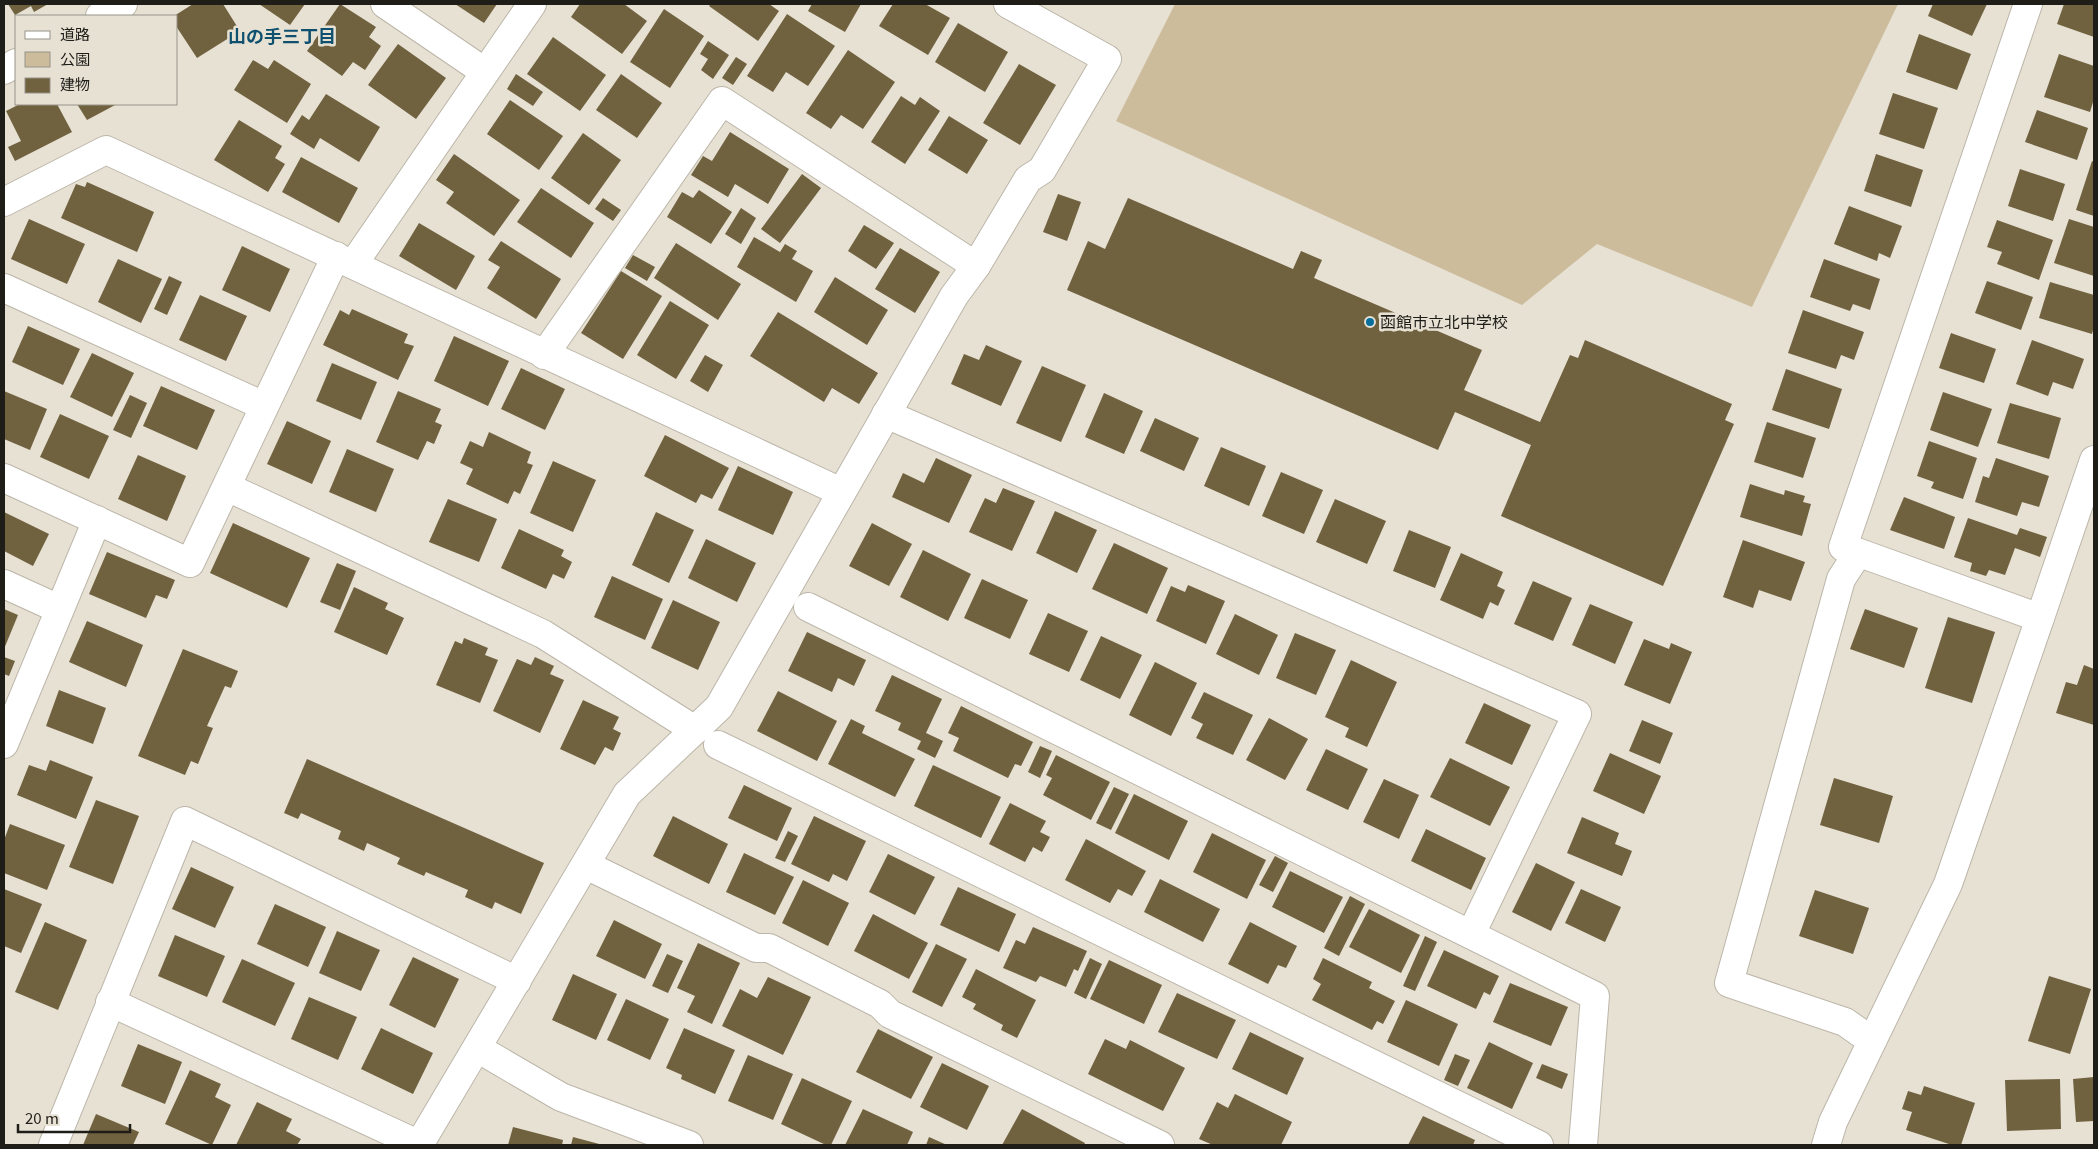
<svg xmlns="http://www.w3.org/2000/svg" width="2098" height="1149" viewBox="0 0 2098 1149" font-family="Georgia,'Noto Sans JP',serif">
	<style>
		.green { fill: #ccbc9b }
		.building { fill: #70613f }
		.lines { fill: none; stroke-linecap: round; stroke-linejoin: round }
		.minor-casing { stroke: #bcb6a9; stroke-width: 30 }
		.minor { stroke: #fff; stroke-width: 28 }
		.poi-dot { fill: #066f9c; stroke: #e7e1d4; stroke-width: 2 }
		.labels { text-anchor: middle; stroke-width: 5; stroke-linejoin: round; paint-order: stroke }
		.poi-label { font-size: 16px; fill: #1f1d18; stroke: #e7e1d4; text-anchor: start }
		.neighbourhood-label { font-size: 18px; font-weight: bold; fill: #10506f; stroke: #e7e1d4 }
	</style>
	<rect width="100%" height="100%" fill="#e7e1d4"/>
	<!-- green -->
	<path class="green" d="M1175,4H1898L1752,307L1597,244L1522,305L1116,121Z"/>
	<!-- building -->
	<g class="building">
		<path d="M8,4H48L34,12L31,6L15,15Z"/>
		<path d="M193,4H223L240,31L197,58L176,26V16H174Z"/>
		<path d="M259,4H305L290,25Z"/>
		<path d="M340,4L376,27L369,37L381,46L365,70L353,62L342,76L307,51Z"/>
		<path d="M455,4H497L484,23Z"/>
		<path d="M580,4H624L647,21L622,54L571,17Z"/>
		<path d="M711,4H769L779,11L758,41L709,6Z"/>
		<path d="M812,4H861L845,32L808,11Z"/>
		<path d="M893,4H925L950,18L928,55L879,26Z"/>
		<path d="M1933,4H1987L1972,36L1928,16Z"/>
		<path d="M2064,4H2094V37L2057,24Z"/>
		<path d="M664,9L704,36L670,88L630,62Z"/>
		<path d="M787,14L835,46L808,86L786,72L773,92L747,76Z"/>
		<path d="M958,23L1008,52L985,92L935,62Z"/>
		<path d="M1919,34L1971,54L1957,90L1906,72Z"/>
		<path d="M553,37L606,75L580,111L527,74Z"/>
		<path d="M708,41L729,55L713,79L701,70L708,59L700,54Z"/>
		<path d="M398,44L446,78L416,119L368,85Z"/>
		<path d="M848,50L895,82L863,129L841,115L831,129L806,113Z"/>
		<path d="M2059,54L2094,66V99L2090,112L2044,97Z"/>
		<path d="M736,57L747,64L733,85L722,78Z"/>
		<path d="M253,60L268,69L274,60L311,84L287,123L234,90Z"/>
		<path d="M1019,64L1056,85L1020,145L983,123Z"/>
		<path d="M516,74L543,92L533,106L507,89Z"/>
		<path d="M621,74L662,103L637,138L596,110Z"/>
		<path d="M1893,93L1938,108L1924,149L1879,134Z"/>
		<path d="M326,94L380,127L359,162L320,138L314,149L290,134L302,115L309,120Z"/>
		<path d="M901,96L915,105L920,97L940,111L905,164L871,142Z"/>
		<path d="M510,100L563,136L539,170L487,134Z"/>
		<path d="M20,104H57L72,132L15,161L8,147L21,141L6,111Z"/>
		<path d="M77,104H117L87,120Z"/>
		<path d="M2037,110L2088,128L2077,160L2025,142Z"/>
		<path d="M949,116L988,140L967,174L928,150Z"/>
		<path d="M239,120L282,146L275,158L285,164L268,192L214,160Z"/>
		<path d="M730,132L789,169L768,204L735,184L728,197L691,175L703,156L712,161Z"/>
		<path d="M583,133L621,160L589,205L551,178Z"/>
		<path d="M454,154L520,200L494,236L446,203L454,192L436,180Z"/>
		<path d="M1876,154L1923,170L1911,207L1864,191Z"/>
		<path d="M301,157L358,188L339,223L282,192Z"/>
		<path d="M2092,161L2094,162V216L2076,210Z"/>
		<path d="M2020,169L2065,184L2053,221L2008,206Z"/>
		<path d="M802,174L821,188L780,243L761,229Z"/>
		<path d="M87,182L154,212L137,252L61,218L76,184L85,187Z"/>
		<path d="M541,188L594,223L571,258L517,222Z"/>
		<path d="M699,190L732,212L711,244L667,217L682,192L693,198Z"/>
		<path d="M1058,194L1081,202L1067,241L1043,232Z"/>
		<path d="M603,198L621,210L613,221L595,209Z"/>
		<path d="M1128,198L1293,269L1301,251L1322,260L1314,278L1482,350L1464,390L1540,422L1570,355L1578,358L1585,340L1732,404L1725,420L1734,424L1663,586L1501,516L1531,445L1455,412L1438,450L1067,290L1088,241L1105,249Z"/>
		<path d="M1849,206L1902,226L1890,258L1879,253L1877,261L1834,244Z"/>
		<path d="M741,208L756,218L741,244L725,234Z"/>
		<path d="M29,219L85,244L67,284L11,259Z"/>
		<path d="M2069,219L2094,227V276L2054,263Z"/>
		<path d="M1997,220L2053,240L2039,280L1997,264L2002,252L1987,247Z"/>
		<path d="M419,223L475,256L456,290L399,256Z"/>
		<path d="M864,225L894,243L876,269L848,251Z"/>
		<path d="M754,237L780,252L785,244L797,251L792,259L813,271L796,302L737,267Z"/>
		<path d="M501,241L561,279L536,319L487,288L500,267L488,260Z"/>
		<path d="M676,243L741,284L718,320L654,278Z"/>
		<path d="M242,246L290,269L270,312L222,290Z"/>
		<path d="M900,248L940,272L915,313L875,289Z"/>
		<path d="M633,255L655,267L647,281L625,268Z"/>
		<path d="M118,259L162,279L141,323L98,302Z"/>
		<path d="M1824,259L1880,279L1870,310L1853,304L1850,311L1810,297Z"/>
		<path d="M621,271L662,296L623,359L581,333Z"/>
		<path d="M169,276L182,282L167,315L154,309Z"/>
		<path d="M835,277L888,310L867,345L814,312Z"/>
		<path d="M1987,281L2033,297L2021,330L1975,313Z"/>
		<path d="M2050,282L2094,295V326L2092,334L2039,318Z"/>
		<path d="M200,295L247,316L226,361L179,340Z"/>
		<path d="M670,301L709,325L676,379L637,355Z"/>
		<path d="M352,309L408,334L404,343L414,346L398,380L323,345L340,310L349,315Z"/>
		<path d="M1803,310L1864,332L1854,360L1841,355L1836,369L1788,353Z"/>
		<path d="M778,312L878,373L859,404L832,388L824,402L750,356Z"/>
		<path d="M28,326L80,349L63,385L12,362Z"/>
		<path d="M1951,333L1996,349L1984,383L1939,368Z"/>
		<path d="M454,336L509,361L488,406L434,381Z"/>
		<path d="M2032,340L2084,359L2073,389L2053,382L2048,396L2016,384Z"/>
		<path d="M986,345L1022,361L1001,406L951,384L964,354L979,360Z"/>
		<path d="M92,353L134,373L112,417L70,397Z"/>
		<path d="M705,355L723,365L708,392L690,381Z"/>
		<path d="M332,363L377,382L361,420L316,401Z"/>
		<path d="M1042,366L1086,385L1061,442L1016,423Z"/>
		<path d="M521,368L565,389L545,430L501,409Z"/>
		<path d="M1786,369L1842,389L1829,429L1772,410Z"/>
		<path d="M161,386L215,410L197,450L143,426Z"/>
		<path d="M4,391L47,409L30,450L4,439Z"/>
		<path d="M398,391L441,409L435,422L442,425L434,444L427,441L418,460L376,442Z"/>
		<path d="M1943,392L1992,409L1978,447L1930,430Z"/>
		<path d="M1104,393L1143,411L1124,454L1085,437Z"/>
		<path d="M130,395L147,403L131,438L113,430Z"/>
		<path d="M2010,403L2061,418L2049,459L1997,443Z"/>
		<path d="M60,414L109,436L89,479L40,457Z"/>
		<path d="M1155,418L1199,438L1184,471L1140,451Z"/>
		<path d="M287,421L331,441L312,484L267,464Z"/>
		<path d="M1767,422L1816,438L1803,478L1754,462Z"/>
		<path d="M489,432L531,452L527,463L533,465L520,494L514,491L508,504L466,484L473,469L460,463L470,441L483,447Z"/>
		<path d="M665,435L729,468L712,499L701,494L696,503L644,476Z"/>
		<path d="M1929,441L1977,458L1963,499L1931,488L1934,482L1917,476Z"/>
		<path d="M1221,447L1266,466L1249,506L1204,486Z"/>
		<path d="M347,449L394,469L376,512L329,492Z"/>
		<path d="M138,455L186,476L167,521L118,499Z"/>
		<path d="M936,458L972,475L949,523L892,497L903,473L924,483Z"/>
		<path d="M1996,458L2049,476L2039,507L2022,502L2017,516L1975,502L1983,476L1989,478Z"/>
		<path d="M553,461L596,480L573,532L530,513Z"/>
		<path d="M738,466L793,492L773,535L718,510Z"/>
		<path d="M1281,472L1323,490L1304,534L1262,516Z"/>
		<path d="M1750,484L1784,495L1785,490L1805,496L1803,502L1811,504L1802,536L1740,517Z"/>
		<path d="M1003,488L1035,501L1012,551L969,532L985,498L996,503Z"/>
		<path d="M1904,497L1955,517L1944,549L1890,530Z"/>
		<path d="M448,499L497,519L479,562L429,542Z"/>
		<path d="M1335,499L1386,521L1367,564L1316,542Z"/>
		<path d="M1055,511L1097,530L1077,573L1036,553Z"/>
		<path d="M4,512L49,534L33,566L4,551Z"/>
		<path d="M656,512L694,530L669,583L632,565Z"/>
		<path d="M1968,518L2017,535L2020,528L2047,537L2040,557L2015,548L2005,575L1989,570L1986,576L1970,571L1972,563L1954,557Z"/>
		<path d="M233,523L310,558L287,608L210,573Z"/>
		<path d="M872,523L912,544L889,586L849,566Z"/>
		<path d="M519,529L564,550L561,556L572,562L564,579L553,574L546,589L501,568Z"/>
		<path d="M1409,530L1451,547L1435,588L1393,571Z"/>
		<path d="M706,539L756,563L737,602L688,578Z"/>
		<path d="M1743,540L1805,562L1791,601L1759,590L1753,608L1723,597Z"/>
		<path d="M1114,543L1168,568L1147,614L1092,589Z"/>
		<path d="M923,550L971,574L948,621L900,597Z"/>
		<path d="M107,552L175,580L167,599L156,595L146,618L89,594Z"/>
		<path d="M1461,553L1503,572L1497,586L1505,590L1498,606L1490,602L1483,619L1440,600Z"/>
		<path d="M337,563L356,571L340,610L320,602Z"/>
		<path d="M612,576L663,599L645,640L594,617Z"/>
		<path d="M982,579L1028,600L1010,639L964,618Z"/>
		<path d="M1533,581L1572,598L1553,641L1514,624Z"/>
		<path d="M1188,585L1225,601L1206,644L1156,621L1171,586L1185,592Z"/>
		<path d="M354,587L388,603L385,609L404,618L387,655L334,632Z"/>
		<path d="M673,600L720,622L698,670L651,648Z"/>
		<path d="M1590,604L1633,622L1615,664L1572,645Z"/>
		<path d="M4,609L18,615L4,649Z"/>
		<path d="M1865,609L1918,628L1904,668L1850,649Z"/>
		<path d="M1048,613L1088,631L1069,672L1029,654Z"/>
		<path d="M1235,614L1278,635L1259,675L1216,654Z"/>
		<path d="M1948,617L1995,632L1972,703L1925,688Z"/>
		<path d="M87,621L143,645L126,687L69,662Z"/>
		<path d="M807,632L866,660L854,686L838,678L832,692L788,671Z"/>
		<path d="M1295,633L1336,650L1316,695L1276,678Z"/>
		<path d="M1101,636L1142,655L1120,699L1080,680Z"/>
		<path d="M464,638L488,648L485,655L498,660L480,703L436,685L455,641L462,644Z"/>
		<path d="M1644,639L1669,649L1671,643L1692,652L1670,704L1624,685Z"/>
		<path d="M183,649L238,671L231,688L225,686L207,726L213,728L198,764L191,761L185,775L138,756Z"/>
		<path d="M4,657L15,661L9,676L4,674Z"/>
		<path d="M535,657L554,666L550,674L564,680L540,733L493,711L517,659L531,665Z"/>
		<path d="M1351,660L1397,682L1367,747L1345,737L1349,728L1325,717Z"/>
		<path d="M1155,662L1197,683L1171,736L1129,715Z"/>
		<path d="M2084,665L2094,669V725L2056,713L2066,682L2077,685Z"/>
		<path d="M892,675L942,699L926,733L943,741L935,758L917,749L921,741L898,730L901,723L875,711Z"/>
		<path d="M59,690L106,708L93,744L46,726Z"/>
		<path d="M778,691L837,721L817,761L757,731Z"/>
		<path d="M1204,692L1253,715L1233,755L1196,738L1203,724L1191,718Z"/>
		<path d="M583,700L619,717L613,729L621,733L613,751L605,747L595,765L560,749Z"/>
		<path d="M1484,703L1531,725L1512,765L1465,743Z"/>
		<path d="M961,706L1033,742L1021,766L1015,764L1008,778L953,751L959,738L948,733Z"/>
		<path d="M1269,718L1308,739L1285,780L1246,760Z"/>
		<path d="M851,719L865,726L862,733L915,759L895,797L828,764Z"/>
		<path d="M1642,720L1673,733L1660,764L1629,751Z"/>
		<path d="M1040,746L1052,751L1040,778L1028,772Z"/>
		<path d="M1326,749L1368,769L1348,810L1306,790Z"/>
		<path d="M1610,753L1661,776L1644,814L1593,791Z"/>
		<path d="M1056,755L1110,782L1091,820L1043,795L1052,778L1046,775Z"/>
		<path d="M1450,758L1510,787L1490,826L1430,797Z"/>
		<path d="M307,759L544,863L521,914L495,902L492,909L465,897L468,890L426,872L424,876L397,864L400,858L367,843L364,851L338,839L341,831L301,813L298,819L284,813Z"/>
		<path d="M50,760L93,777L76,819L17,795L29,765L46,771Z"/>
		<path d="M933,765L1001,797L981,838L914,806Z"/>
		<path d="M1834,778L1893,796L1879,843L1820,825Z"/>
		<path d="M1384,779L1419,795L1399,839L1363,822Z"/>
		<path d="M744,785L792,808L777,841L728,818Z"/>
		<path d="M1114,787L1129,794L1111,830L1096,823Z"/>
		<path d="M1134,794L1188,821L1169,860L1115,833Z"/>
		<path d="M96,800L139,816L113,884L69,867Z"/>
		<path d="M1010,803L1046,821L1040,832L1050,837L1042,852L1033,847L1025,862L989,844Z"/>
		<path d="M673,816L728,844L709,884L653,856Z"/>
		<path d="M814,816L866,841L847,881L833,874L829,882L791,864Z"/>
		<path d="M1582,817L1619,833L1615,844L1632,851L1622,876L1567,853Z"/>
		<path d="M10,824L65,845L47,890L4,873V840Z"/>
		<path d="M1426,829L1486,858L1471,890L1411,861Z"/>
		<path d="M788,831L798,836L785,862L775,858Z"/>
		<path d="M1212,833L1266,860L1247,899L1193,872Z"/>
		<path d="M1086,839L1146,871L1132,896L1118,889L1110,903L1065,880Z"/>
		<path d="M744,853L794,877L775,915L726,892Z"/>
		<path d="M888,854L935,877L915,915L869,892Z"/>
		<path d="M1275,856L1288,863L1273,892L1259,885Z"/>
		<path d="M1536,863L1575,882L1551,931L1512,912Z"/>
		<path d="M191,867L234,887L215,928L172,909Z"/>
		<path d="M1290,871L1343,897L1324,933L1272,907Z"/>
		<path d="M1160,879L1220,909L1203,942L1144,912Z"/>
		<path d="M803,880L849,903L828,946L782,923Z"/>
		<path d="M958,887L1016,914L999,952L940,925Z"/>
		<path d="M4,889L42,904L21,953L4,946Z"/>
		<path d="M1581,889L1621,907L1605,942L1565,923Z"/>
		<path d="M1815,890L1869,908L1853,954L1799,936Z"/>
		<path d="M1350,896L1365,904L1339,956L1324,948Z"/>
		<path d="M275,904L326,927L308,967L257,944Z"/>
		<path d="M1369,909L1420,935L1401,973L1349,947Z"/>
		<path d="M873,914L928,943L909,979L854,951Z"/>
		<path d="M614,920L662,944L645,979L596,956Z"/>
		<path d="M45,922L87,940L58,1010L15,992Z"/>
		<path d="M1250,922L1297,946L1286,968L1278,965L1268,984L1228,964Z"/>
		<path d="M1033,927L1087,951L1078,971L1074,969L1066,987L1040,976L1036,982L1003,968L1016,940L1025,944Z"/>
		<path d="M337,931L380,950L361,991L319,973Z"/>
		<path d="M175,935L225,956L207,997L158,976Z"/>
		<path d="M1425,936L1437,942L1415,991L1403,986Z"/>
		<path d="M698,943L740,963L712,1024L687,1012L695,996L677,988Z"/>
		<path d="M936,944L967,959L942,1007L912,992Z"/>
		<path d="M1444,950L1499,976L1490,995L1484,992L1476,1009L1427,986Z"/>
		<path d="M667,954L683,961L668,993L652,986Z"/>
		<path d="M413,957L459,979L435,1028L389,1005Z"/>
		<path d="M1090,958L1102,964L1086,999L1074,993Z"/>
		<path d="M1323,958L1372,982L1369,988L1395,1001L1383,1024L1377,1021L1372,1030L1312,1000L1321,984L1313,979Z"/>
		<path d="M242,959L295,983L275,1026L222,1002Z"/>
		<path d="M1109,960L1162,985L1144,1024L1090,999Z"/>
		<path d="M976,969L1036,1000L1017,1038L1001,1030L1003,1025L973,1009L976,1004L962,997Z"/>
		<path d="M573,974L617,994L596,1040L552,1020Z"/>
		<path d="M2049,976L2091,989L2070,1054L2028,1041Z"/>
		<path d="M768,977L811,997L783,1055L722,1026L740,989L757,998Z"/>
		<path d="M1510,983L1568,1007L1551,1046L1493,1022Z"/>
		<path d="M1177,993L1236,1020L1217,1059L1158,1032Z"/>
		<path d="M309,997L357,1017L338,1060L291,1039Z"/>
		<path d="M626,999L669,1019L650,1060L607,1040Z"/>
		<path d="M1406,1000L1458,1024L1439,1066L1387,1042Z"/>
		<path d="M381,1028L433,1053L413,1094L361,1069Z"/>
		<path d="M684,1028L735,1050L715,1094L681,1079L682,1075L666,1068Z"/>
		<path d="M878,1029L933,1057L911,1099L856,1072Z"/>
		<path d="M1250,1032L1304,1058L1287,1095L1232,1069Z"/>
		<path d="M1105,1039L1126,1049L1130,1040L1185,1068L1163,1111L1088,1074Z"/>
		<path d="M1489,1042L1533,1063L1512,1109L1467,1088Z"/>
		<path d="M138,1044L182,1062L165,1104L121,1086Z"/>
		<path d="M1455,1054L1470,1060L1458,1086L1444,1080Z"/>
		<path d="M748,1055L793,1074L773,1120L728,1101Z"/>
		<path d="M942,1063L989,1086L967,1130L920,1107Z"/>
		<path d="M1542,1064L1568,1074L1562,1089L1536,1078Z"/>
		<path d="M190,1070L221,1084L215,1097L231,1105L212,1145L165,1124Z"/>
		<path d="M2094,1077V1121L2076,1122L2073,1079Z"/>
		<path d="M802,1078L852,1101L831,1145H826L781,1124Z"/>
		<path d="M2060,1079L2061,1129L2007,1131L2005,1080Z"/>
		<path d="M1924,1086L1975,1103L1961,1145H1952L1906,1130L1912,1112L1902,1109L1908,1091L1921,1095Z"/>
		<path d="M1235,1094L1292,1122L1281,1145H1213L1199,1139L1217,1102L1228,1108Z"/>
		<path d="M257,1102L292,1119L286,1131L301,1139L297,1145H236Z"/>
		<path d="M863,1109L913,1132L907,1145H845Z"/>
		<path d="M1022,1109L1085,1143L1084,1145H1002Z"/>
		<path d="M96,1114L139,1132L133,1145H83Z"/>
		<path d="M1423,1116L1475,1140L1473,1145H1408Z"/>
		<path d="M513,1127L563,1140L562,1145H508Z"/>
		<path d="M573,1137L603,1145H571Z"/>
		<path d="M929,1137L947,1145H926Z"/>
	</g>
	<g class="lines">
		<defs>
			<g id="minor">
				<path d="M385,4L485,72"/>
				<path d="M2028,4L1843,547L2040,618L2094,460"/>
				<path d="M100,16L123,4"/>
				<path d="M4,70L16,63"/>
				<path d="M4,202L106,150C352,263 596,378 841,492"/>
				<path d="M354,263L532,4"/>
				<path d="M4,288L264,406"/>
				<path d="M544,355L722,101L976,266"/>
				<path d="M886,414L1577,714L1471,934"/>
				<path d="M4,478L190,563L336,256"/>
				<path d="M227,487L543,634L695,730"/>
				<path d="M1858,553L1841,579L1729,983L1845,1022L1872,1041"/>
				<path d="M4,584L59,609"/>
				<path d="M808,607L1595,996L1583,1145"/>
				<path d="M4,744L97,520"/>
				<path d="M718,745L1539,1145"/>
				<path d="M586,865L756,948H769L880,1004L890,1014L1160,1145"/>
				<path d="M110,1002L420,1145"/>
				<path d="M477,1048L561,1097L689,1145"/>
				<path d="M53,1145L185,821L517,981"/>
				<path d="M419,1145L627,794L719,707L954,296L976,266L1028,179L1042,170L1107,59L1008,4"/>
				<path d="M1826,1145L1833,1122L1948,884L2040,618"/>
			</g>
		</defs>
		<!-- minor casing -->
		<use href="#minor" class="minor-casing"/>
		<!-- minor -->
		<use href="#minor" class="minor"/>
	</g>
	<!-- markers -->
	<circle class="poi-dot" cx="1370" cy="322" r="5"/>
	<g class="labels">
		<!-- poi labels -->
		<g class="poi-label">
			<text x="1380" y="328">函館市立北中学校</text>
		</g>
		<!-- neighbourhood labels -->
		<g class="neighbourhood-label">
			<text x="282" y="43">山の手三丁目</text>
		</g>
	</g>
	<!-- border -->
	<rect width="2098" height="1149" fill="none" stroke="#1f1d18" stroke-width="10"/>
	<!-- legend -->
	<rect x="15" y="15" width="162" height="90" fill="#e7e1d4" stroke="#979389"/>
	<rect x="25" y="31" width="25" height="8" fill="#ffffff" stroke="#979389"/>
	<text x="60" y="40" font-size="15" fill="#1f1d18">道路</text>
	<rect x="25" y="52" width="25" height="15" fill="#ccbc9b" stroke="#979389"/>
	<text x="60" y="65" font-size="15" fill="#1f1d18">公園</text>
	<rect x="25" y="78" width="25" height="15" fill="#70613f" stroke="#979389"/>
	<text x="60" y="90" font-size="15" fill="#1f1d18">建物</text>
	<!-- scale -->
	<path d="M18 1124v8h112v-8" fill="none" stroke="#1f1d18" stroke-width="2.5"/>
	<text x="25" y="1124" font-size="15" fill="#1f1d18" stroke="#e7e1d4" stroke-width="4" paint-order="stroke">20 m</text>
</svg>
